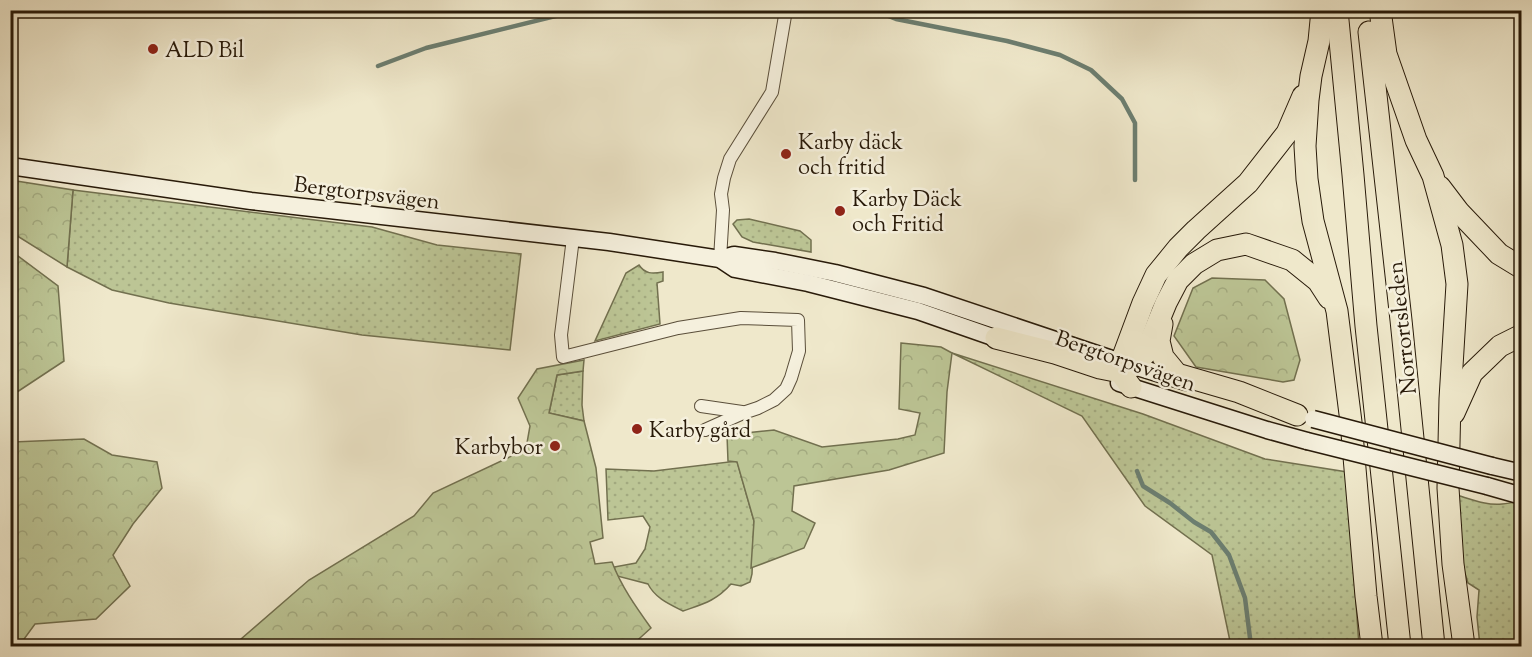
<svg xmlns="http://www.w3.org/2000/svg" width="1532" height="657" viewBox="0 0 1532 657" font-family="'Sorts Mill Goudy',serif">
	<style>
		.green { fill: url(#green-dots); stroke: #72704f; stroke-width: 1.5 }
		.forest { fill: url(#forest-crowns); stroke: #72704f; stroke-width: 1.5 }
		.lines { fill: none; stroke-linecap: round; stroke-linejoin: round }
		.stream { stroke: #6c7e70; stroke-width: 4.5 }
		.street-casing { stroke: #5a4e3a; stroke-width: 14 }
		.secondary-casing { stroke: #281a09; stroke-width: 19 }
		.highway-casing { stroke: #281a09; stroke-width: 23 }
		.street { stroke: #f5f0dd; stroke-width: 12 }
		.secondary { stroke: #f5f0dd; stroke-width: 16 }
		.highway { stroke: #efe8cb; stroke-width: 21 }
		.secondary-bridge-casing { stroke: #281a09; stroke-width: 19; stroke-linecap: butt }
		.secondary-bridge { stroke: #f5f0dd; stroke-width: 16 }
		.poi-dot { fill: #8f2418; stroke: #f5f0dd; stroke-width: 2 }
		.labels { text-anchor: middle; stroke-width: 5; stroke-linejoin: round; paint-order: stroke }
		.poi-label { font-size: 22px; fill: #281a09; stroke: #f5f0dd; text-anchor: start }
		.street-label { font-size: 22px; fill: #281a09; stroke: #f5f0dd }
	</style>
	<defs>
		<pattern id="green-dots" width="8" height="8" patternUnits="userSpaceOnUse" patternTransform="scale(1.5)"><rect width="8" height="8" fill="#bcc595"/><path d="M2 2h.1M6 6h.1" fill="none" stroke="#a2a97f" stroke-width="1.8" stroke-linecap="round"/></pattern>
		<pattern id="forest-crowns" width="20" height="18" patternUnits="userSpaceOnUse" patternTransform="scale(1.5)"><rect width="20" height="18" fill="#bcc595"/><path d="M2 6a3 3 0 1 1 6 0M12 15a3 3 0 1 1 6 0" fill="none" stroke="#a2a97f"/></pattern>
	</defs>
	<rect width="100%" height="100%" fill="#efe8cb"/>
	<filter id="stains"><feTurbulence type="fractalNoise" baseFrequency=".00333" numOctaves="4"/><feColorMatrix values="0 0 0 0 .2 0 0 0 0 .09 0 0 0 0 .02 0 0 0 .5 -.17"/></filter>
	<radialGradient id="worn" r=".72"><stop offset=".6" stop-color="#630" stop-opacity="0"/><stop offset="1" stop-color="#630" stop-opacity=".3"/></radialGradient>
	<!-- green -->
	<g class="green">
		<path d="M73,190L372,227L437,245L521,254L510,350L362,335L169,303L112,290L67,267Z"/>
		<path d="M749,219L800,231L811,240V252L753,242L742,237L733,224L737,220Z"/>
		<path d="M639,265C645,274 652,274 663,272V281L657,283L660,324L595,341L626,273Z"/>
		<path d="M952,353L1143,414L1265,459L1347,472L1359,646H1231L1212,555L1145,506L1082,416Z"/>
		<path d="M583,371L582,405L584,421L549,413L557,375Z"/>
		<path d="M737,461L754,521L752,574L750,582L741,586L731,584C716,601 703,604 683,611C669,604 655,598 648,584L617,576L614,567L636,563L645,549L650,527L643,516L608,520L606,469L654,471Z"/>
		<path d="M1453,494C1468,498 1486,506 1502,504C1509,504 1514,501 1521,502V646H1480L1477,617L1479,590L1468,583L1458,551Z"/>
	</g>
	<!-- forest -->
	<g class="forest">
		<path d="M10,180L73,190L67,267L11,232Z"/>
		<path d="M10,250L58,286L64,361L11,396Z"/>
		<path d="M1212,278L1265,280L1284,299L1300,360L1294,380L1283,382L1196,367L1174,336L1193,288Z"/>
		<path d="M901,343L941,347L952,353L947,392L944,453L889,470L794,486L792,511L815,523L804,548L751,568L754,521L737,462L728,461L727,435L774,430L822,447L898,439L915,435L920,413L899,409Z"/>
		<path d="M584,360L583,371L557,375L549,413L584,421L596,468L603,538L590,542L595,564L612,562C621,586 636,607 651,628L631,646H243L241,639L309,580L414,516L433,493L516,454L527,443L530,426L518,398L537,369Z"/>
		<path d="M11,439L13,442L84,439L112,455L157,462L162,488L133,524L113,555L130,586L96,619L35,624L19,646H10Z"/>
	</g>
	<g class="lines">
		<!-- stream -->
		<g class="stream">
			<path d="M873,10L896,19L1007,41L1060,55L1091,70L1122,99L1135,123V180"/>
			<path d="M378,66L426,48L580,10"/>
			<path d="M1137,471L1143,486L1170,503L1194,522L1211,532L1229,555L1245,598L1251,646"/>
		</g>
		<defs>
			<g id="street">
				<path d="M573,238L561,335L563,357L678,328L741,318L798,320L799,351L791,378L786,389L774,400L758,408L743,413L705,430"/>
				<path d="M720,259L723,210L721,194L724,178L730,159L772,92L786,10"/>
				<path d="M701,406L742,412"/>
			</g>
			<g id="secondary">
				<path d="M10,166L251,201L609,242L720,259L735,269L808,283L918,311L1007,342"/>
				<path d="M720,259L734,255L775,261L835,273L924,296L1121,362L1186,382"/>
				<path d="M1119,383L1267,430L1307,441"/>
				<path d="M1492,466L1522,473"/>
				<path d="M1487,486L1522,496"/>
			</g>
			<g id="highway">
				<path d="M1322,10L1319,41L1311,76L1308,100L1305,146L1307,179L1313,221L1337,311L1351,422L1366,596L1372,646"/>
				<path d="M1337,10L1353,175L1366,326L1400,646"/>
				<path d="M1380,10L1386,54L1416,140L1433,176L1452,245L1457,284L1450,399L1448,488L1453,564L1464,646"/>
				<path d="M1369,32L1401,320L1434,646"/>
				<path d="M1440,187L1459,212L1499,254L1522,268"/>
				<path d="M1162,324L1159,341L1163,357L1177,374L1239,392L1297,415"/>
				<path d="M996,338L1055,353L1100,368L1120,372L1133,366L1145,354L1166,303L1178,280L1194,264L1217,250L1246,244L1292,260L1318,281L1329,298"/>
				<path d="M1131,387L1120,372L1121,362L1143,303L1156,275L1178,248L1196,230L1248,183L1287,133L1303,96"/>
				<path d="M1454,413L1472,373L1500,346L1522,335"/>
			</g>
		</defs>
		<!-- street casing -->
		<use href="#street" class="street-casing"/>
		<!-- secondary casing -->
		<use href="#secondary" class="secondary-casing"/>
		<!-- highway casing -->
		<use href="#highway" class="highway-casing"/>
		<!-- street -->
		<use href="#street" class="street"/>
		<!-- secondary -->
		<use href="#secondary" class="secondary"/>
		<!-- highway -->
		<use href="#highway" class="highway"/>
		<defs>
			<g id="secondary-bridge">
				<path d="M1313,419L1492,466"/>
				<path d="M1307,441L1487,486"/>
			</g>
		</defs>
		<!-- secondary-bridge casing -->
		<use href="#secondary-bridge" class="secondary-bridge-casing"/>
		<!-- secondary-bridge -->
		<use href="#secondary-bridge" class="secondary-bridge"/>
	</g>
	<!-- markers -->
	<g class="poi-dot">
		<circle cx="153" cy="49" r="6"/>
		<circle cx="786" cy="154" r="6"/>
		<circle cx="840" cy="211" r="6"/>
		<circle cx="637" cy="429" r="6"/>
		<circle cx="555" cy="446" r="6"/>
	</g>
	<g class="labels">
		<!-- poi labels -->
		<g class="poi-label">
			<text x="165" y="57">ALD Bil</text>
			<text x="798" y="149">Karby däck<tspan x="798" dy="25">och fritid</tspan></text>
			<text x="852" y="206">Karby Däck<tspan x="852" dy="25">och Fritid</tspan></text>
			<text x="649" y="437">Karby gård</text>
			<text x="543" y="454" text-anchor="end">Karbybor</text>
		</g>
		<!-- street labels -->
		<g class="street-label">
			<text transform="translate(367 192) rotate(7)" y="8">Bergtorpsvägen</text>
			<text transform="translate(1401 328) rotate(-96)" y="8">Norrortsleden</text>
			<text transform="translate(1126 360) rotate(19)" y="8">Bergtorpsvägen</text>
		</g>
	</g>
	<!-- margin -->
	<rect width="1532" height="657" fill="none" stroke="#efe8cb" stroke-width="36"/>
	<rect x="12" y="12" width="1508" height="633" fill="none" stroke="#281a09" stroke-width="3"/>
	<rect x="18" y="18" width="1496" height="621" fill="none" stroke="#281a09" stroke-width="1.5"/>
	<rect width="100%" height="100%" filter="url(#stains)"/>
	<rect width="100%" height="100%" fill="url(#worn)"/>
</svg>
